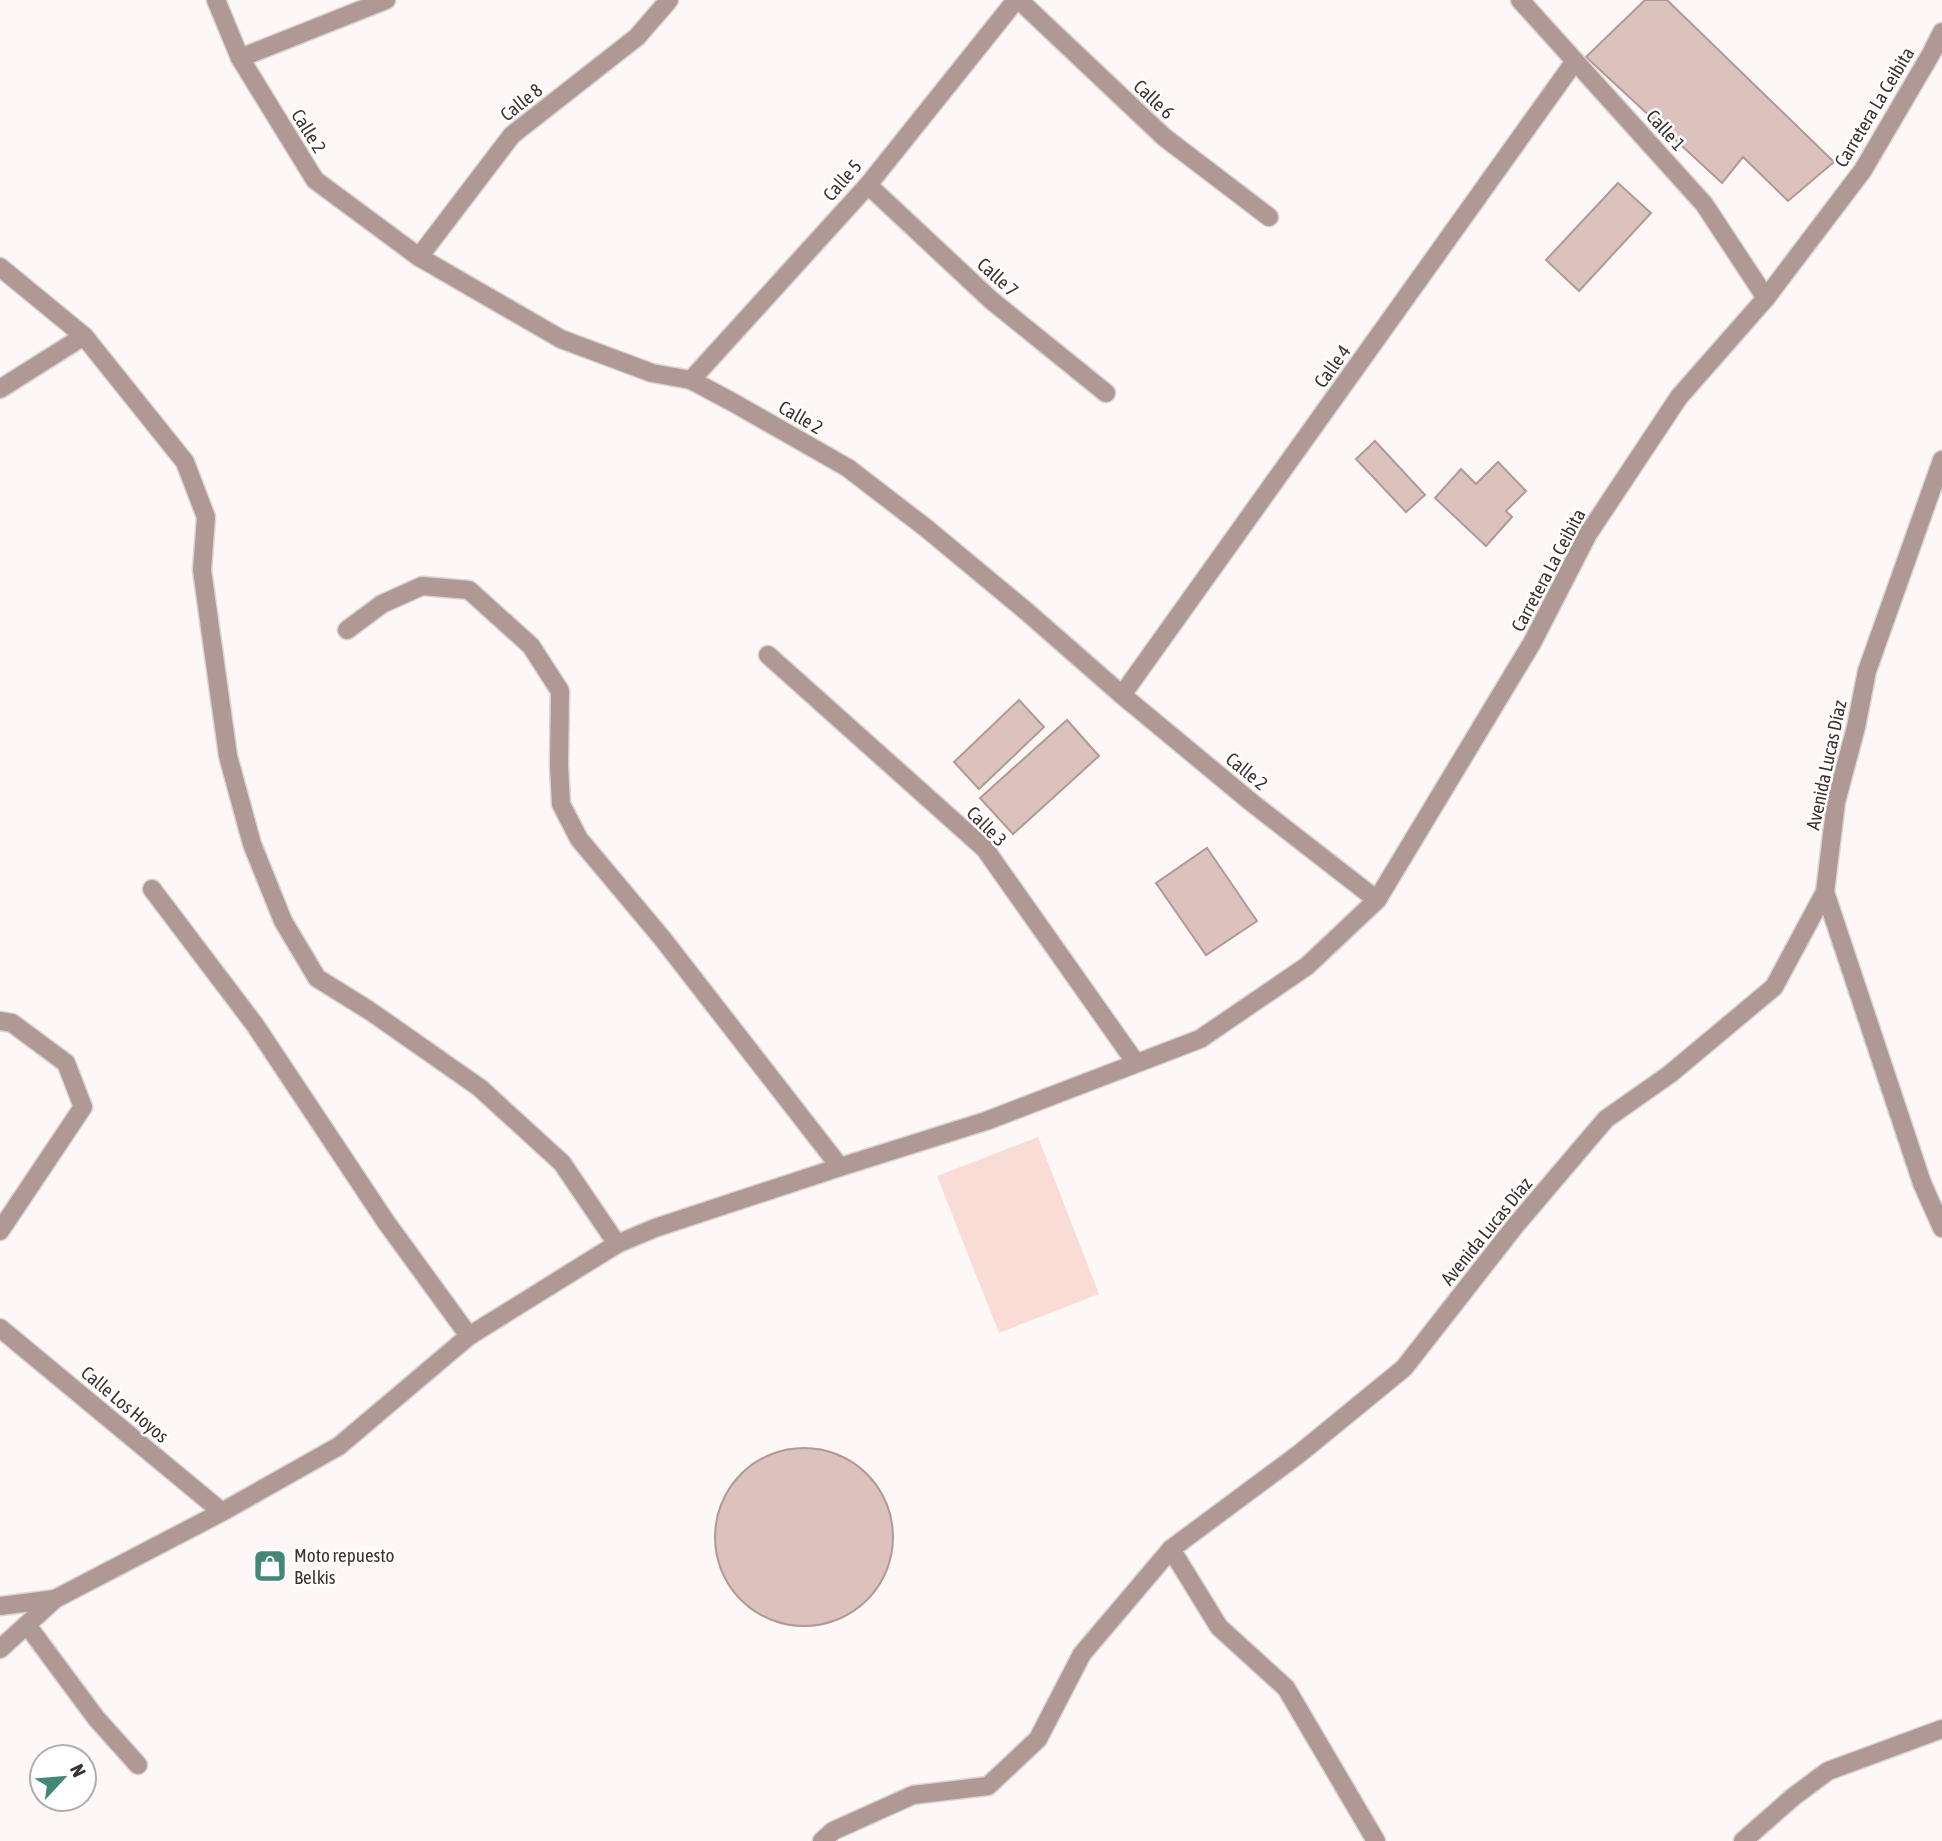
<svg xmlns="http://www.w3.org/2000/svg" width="1942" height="1841" viewBox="0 0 1942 1841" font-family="'Asap Condensed',sans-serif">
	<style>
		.green { fill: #f9dcd6 }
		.building { fill: #dbc2bd; stroke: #b19995; stroke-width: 2 }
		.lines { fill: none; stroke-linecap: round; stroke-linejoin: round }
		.minor-casing { stroke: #dad5d3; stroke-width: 21 }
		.minor { stroke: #b09994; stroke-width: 18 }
		.labels { text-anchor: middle; stroke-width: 5; stroke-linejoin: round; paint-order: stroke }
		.street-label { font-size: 19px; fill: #3c3331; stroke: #fff }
		.poi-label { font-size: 19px; fill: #3c3331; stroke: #fff; text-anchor: start }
	</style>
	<rect width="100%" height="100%" fill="#fdf8f7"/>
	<!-- green -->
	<path class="green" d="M1038,1137L1099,1294L999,1333L937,1176Z"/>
	<!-- building -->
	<g class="building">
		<path d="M1645,0H1667L1834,162L1788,201L1743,157L1722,183L1586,57Z"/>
		<path d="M1618,183L1651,213L1579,291L1546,260Z"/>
		<path d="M1375,441L1425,495L1406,512L1356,459Z"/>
		<path d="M1498,462L1526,491L1506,511L1512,517L1486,546L1435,498L1461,469L1476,484Z"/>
		<path d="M1019,700L1044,727L979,789L954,762Z"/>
		<path d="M1067,720L1099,756L1013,834L980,798Z"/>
		<path d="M1207,848L1257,921L1206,955L1156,883Z"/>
		<circle cx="804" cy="1537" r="89"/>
	</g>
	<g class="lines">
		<defs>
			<g id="minor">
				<path d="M216,0L240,58L315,180L419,257L561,339L652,373L691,380L734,403L848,468L926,528L1026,611L1122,695L1251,802L1377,900"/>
				<path d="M1019,0L1164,137L1269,217"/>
				<path d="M1520,0L1704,204L1766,298"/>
				<path d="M240,58L386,0"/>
				<path d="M868,185L991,300L1106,393"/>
				<path d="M419,257L512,135L637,37L669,0"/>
				<path d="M0,267L84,336L185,462L206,517L202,570L228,756L252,844L283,921L317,978L370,1011L480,1088L562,1163L617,1244"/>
				<path d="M691,380L868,185L1016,0"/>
				<path d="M0,389L84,336"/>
				<path d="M347,630L382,604L422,586L469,590L531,646L560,691L559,765L561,804L579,839L662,938L840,1167"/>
				<path d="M768,655L985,849L1136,1063"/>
				<path d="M1122,695L1575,61"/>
				<path d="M152,889L255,1025L386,1222L469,1336"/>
				<path d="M1825,892L1922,1183L1942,1228"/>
				<path d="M0,1021L12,1023L66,1063L83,1107L0,1231"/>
				<path d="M0,1328L222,1512"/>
				<path d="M1171,1549L1219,1627L1286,1688L1376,1841"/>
				<path d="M0,1606L55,1599"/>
				<path d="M27,1625L96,1718L138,1765"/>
				<path d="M0,1649L55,1599L222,1512L339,1446L469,1336L617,1244L655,1228L840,1167L986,1121L1200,1039L1307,966L1377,900L1532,643L1588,534L1679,397L1766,298L1863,170L1931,54L1942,32"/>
				<path d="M822,1841L833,1831L913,1795L988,1786L1038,1739L1082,1654L1171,1549L1299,1454L1404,1368L1515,1226L1606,1119L1670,1074L1774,987L1825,892L1836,802L1856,727L1867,671L1942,460"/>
				<path d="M1743,1841L1793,1797L1828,1771L1942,1729"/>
			</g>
		</defs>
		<!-- minor casing -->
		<use href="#minor" class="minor-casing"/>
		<!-- minor -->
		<use href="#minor" class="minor"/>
	</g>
	<!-- icons -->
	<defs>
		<symbol id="shop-square" viewBox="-11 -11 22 22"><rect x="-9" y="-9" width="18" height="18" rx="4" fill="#448678" stroke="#fff"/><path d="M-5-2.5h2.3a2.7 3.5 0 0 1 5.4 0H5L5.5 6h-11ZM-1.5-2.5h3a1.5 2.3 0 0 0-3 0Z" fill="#fff"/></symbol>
	</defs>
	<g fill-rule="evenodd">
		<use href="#shop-square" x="251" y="1547" width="38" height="38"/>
	</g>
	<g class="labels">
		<!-- street labels -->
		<g class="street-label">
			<text transform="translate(1154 99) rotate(43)" y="7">Calle 6</text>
			<text transform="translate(521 102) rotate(-39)" y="7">Calle 8</text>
			<text transform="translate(1874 107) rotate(-59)" y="7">Carretera La Ceibita</text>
			<text transform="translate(1666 130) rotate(48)" y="7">Calle 1</text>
			<text transform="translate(309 131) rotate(58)" y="7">Calle 2</text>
			<text transform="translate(842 180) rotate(-49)" y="7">Calle 5</text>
			<text transform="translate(998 277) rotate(42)" y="7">Calle 7</text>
			<text transform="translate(1332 366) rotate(-54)" y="7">Calle 4</text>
			<text transform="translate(801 417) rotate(30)" y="7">Calle 2</text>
			<text transform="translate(1548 570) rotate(-62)" y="7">Carretera La Ceibita</text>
			<text transform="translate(1826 765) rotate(-78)" y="7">Avenida Lucas Díaz</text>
			<text transform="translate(1247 771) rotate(39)" y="7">Calle 2</text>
			<text transform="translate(987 826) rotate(45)" y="7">Calle 3</text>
			<text transform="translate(1486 1231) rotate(-51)" y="7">Avenida Lucas Díaz</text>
			<text transform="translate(125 1404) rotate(40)" y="7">Calle Los Hoyos</text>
		</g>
		<!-- poi labels -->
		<g class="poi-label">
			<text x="294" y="1562">Moto repuesto<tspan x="294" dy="22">Belkis</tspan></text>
		</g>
	</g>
	<!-- north arrow -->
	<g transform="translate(63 1778) rotate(64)"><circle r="33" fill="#ffffff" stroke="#b1adad" stroke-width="2"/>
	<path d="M0-5L12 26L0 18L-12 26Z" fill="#448678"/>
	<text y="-10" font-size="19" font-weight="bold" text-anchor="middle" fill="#3c3331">N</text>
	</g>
</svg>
